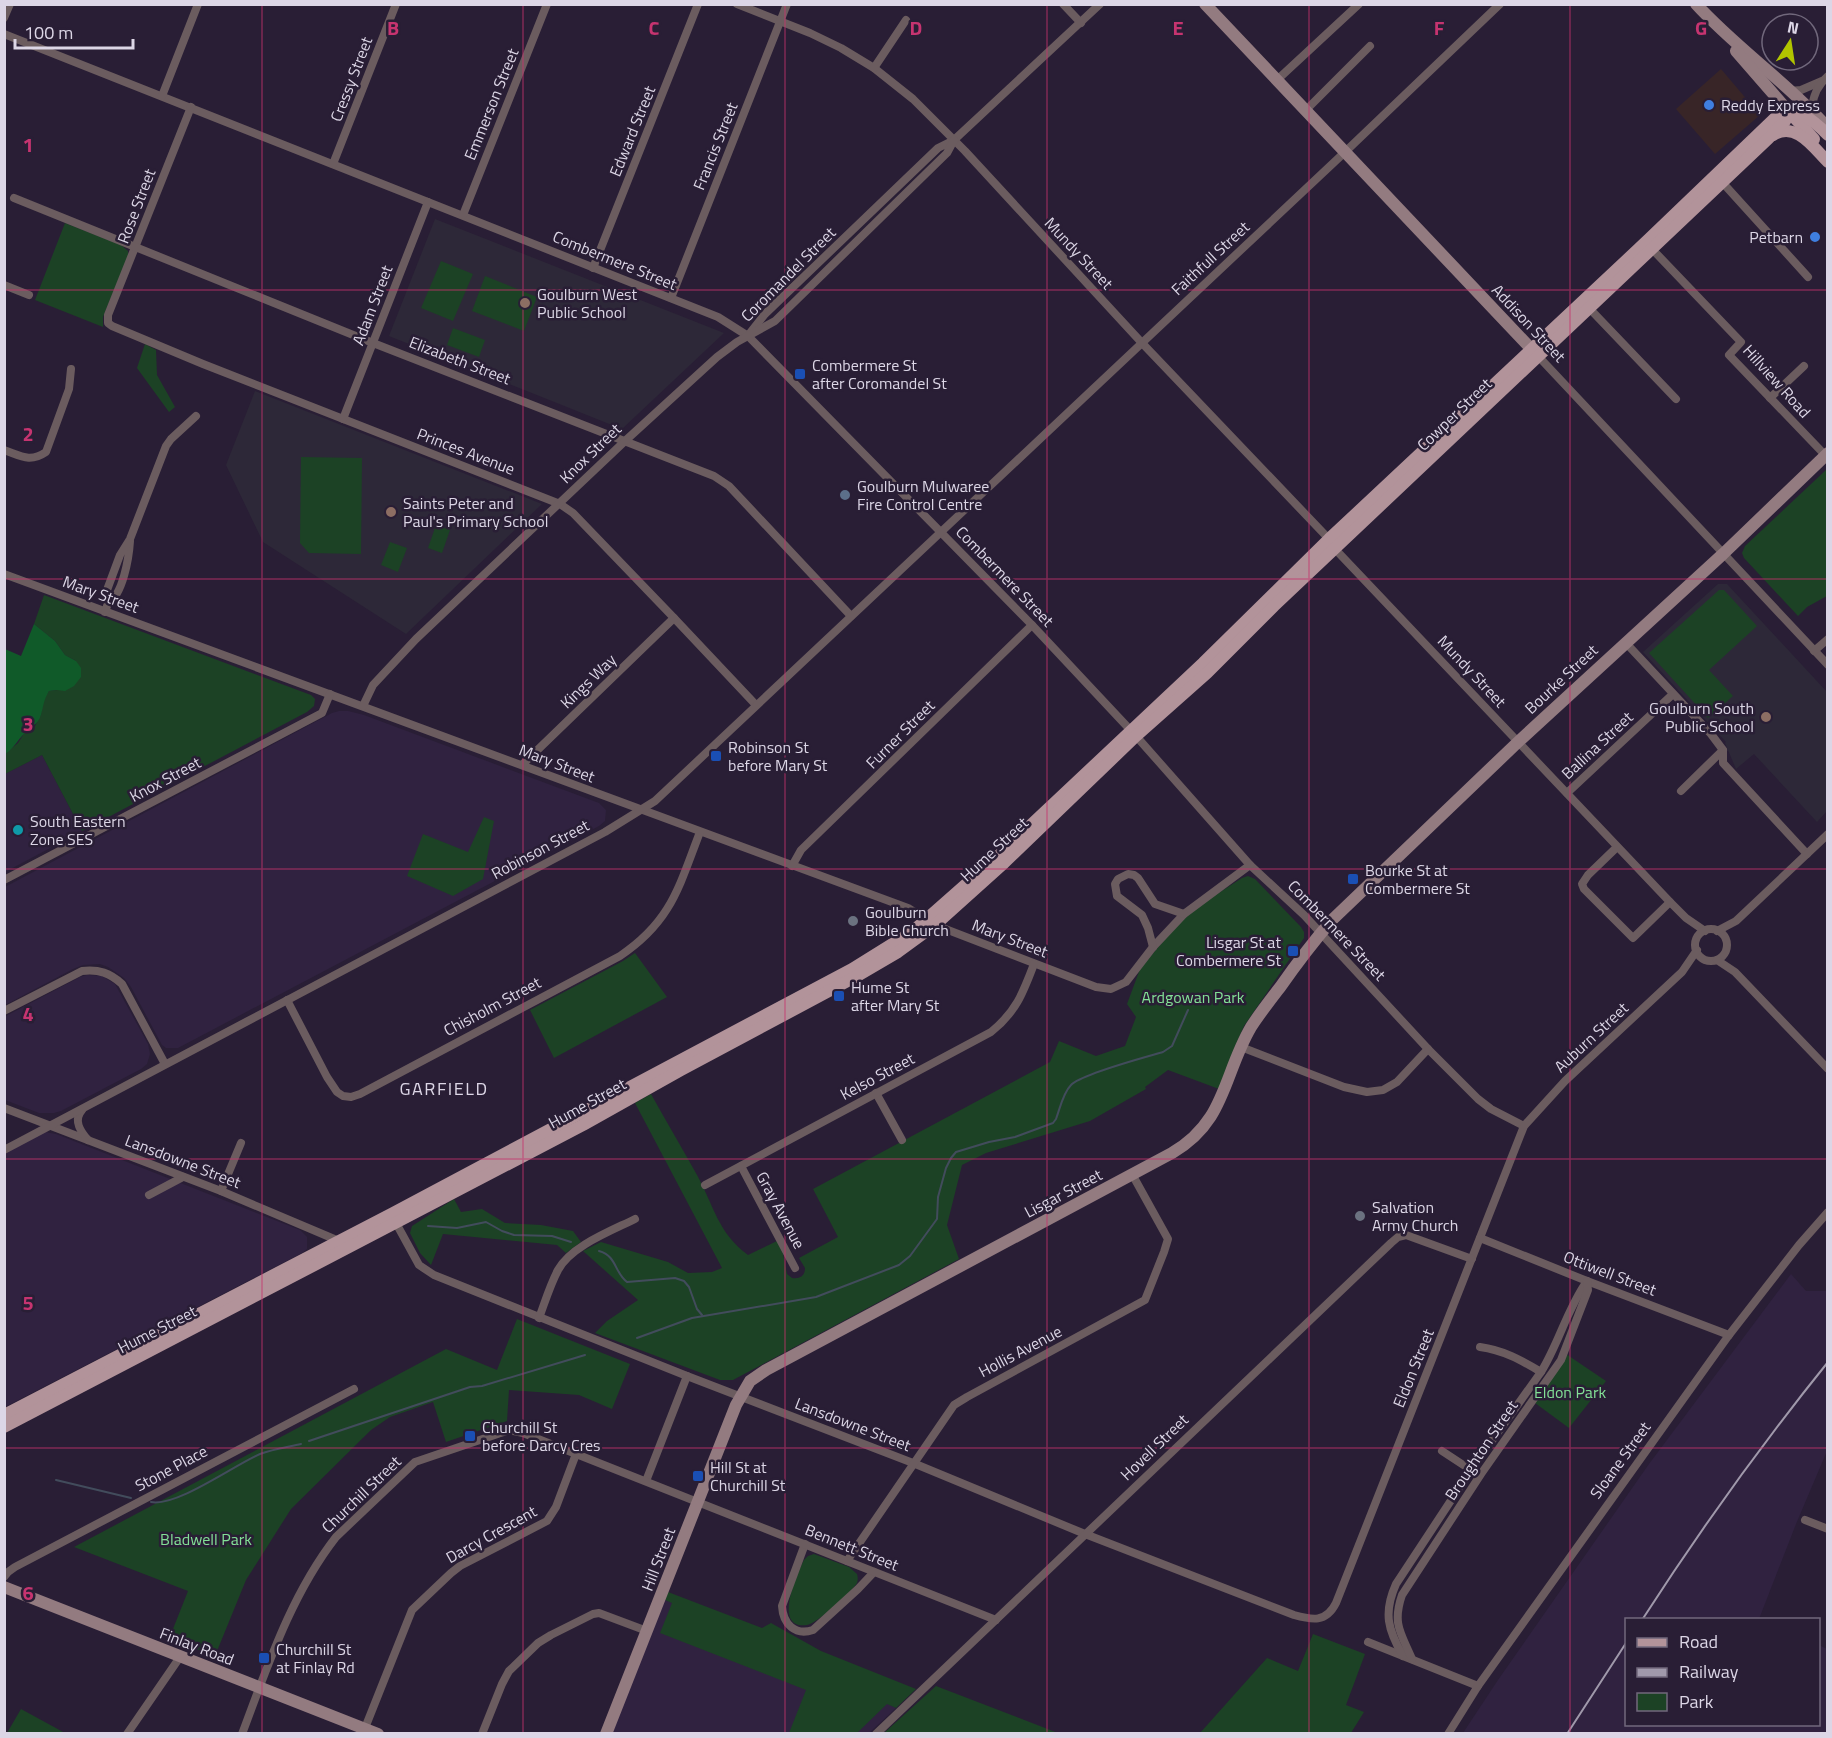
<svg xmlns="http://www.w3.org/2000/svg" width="1832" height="1738" viewBox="0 0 1832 1738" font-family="'Titillium Web',sans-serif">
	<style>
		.commercial { fill: #382527 }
		.built { fill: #302240 }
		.education { fill: #2d2838 }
		.green { fill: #1c4225 }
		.forest { fill: #105a29 }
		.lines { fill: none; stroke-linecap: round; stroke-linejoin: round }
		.stream { stroke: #424c5c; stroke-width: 2 }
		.street { stroke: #6b5c5f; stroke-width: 8 }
		.secondary { stroke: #937b80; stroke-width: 12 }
		.primary { stroke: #b2939a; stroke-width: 12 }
		.rail { stroke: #a099ab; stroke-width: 2 }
		.grid { fill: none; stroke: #c63470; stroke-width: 1.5; stroke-opacity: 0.55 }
		.shop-dot { fill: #3f7fe0; stroke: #291e35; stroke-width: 2 }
		.education-dot { fill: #8d6e63; stroke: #291e35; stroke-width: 2 }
		.transit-dot { fill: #1a4fb4; stroke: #291e35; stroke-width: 2 }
		.service-dot { fill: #5c6f8a; stroke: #291e35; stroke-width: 2 }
		.culture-dot { fill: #0f9aa8; stroke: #291e35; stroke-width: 2 }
		.worship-dot { fill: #6b7280; stroke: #291e35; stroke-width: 2 }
		.labels { text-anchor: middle; stroke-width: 5; stroke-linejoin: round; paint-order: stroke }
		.street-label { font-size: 16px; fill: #dcd6e6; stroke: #291e35 }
		.poi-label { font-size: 16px; fill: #dcd6e6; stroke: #291e35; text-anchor: start }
		.park-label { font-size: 16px; fill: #83e096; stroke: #291e35 }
		.neighbourhood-label { font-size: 18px; letter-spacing: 1.5px; fill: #dcd6e6; stroke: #291e35 }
		.grid-label { font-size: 20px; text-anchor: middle; font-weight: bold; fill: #c63470; stroke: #291e35; stroke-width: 5; stroke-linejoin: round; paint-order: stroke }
	</style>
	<rect width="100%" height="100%" fill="#291e35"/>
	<!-- commercial -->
	<path class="commercial" d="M1721,69L1760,115L1715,154L1676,109Z"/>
	<!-- built -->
	<g class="built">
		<path d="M339,711H348L364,715L599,803L606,810L605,821L599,826L178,1048H166L162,1045L131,987L124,978L108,967L100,964L83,965L73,969L5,1005V887L332,713Z"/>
		<path d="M42,755L82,831L5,872V774Z"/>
		<path d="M87,975L102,976L115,984L148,1044L150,1054L147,1064L141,1069L61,1111L54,1113H39L5,1100L4,1017L80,977Z"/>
		<path d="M45,1132L56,1134L300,1230L307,1237V1249L302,1253L5,1407V1152Z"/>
		<path d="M1791,1274L1806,1291H1827V1451L1796,1524L1759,1619L1626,1620V1724H1818L1819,1645L1827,1649V1733H1463L1498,1680L1649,1464Z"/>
		<path d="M665,1600L751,1631L896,1708L869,1733L611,1734Z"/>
	</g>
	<!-- education -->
	<g class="education">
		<path d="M435,219L724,333L622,429L389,336Z"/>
		<path d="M255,391L542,504L406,634L263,542L226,465Z"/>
		<path d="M1718,584H1727L1827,692V811L1817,822L1754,754L1736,769L1725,743L1726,742L1643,652Z"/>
	</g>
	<!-- green -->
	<g class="green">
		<path d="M65,223L121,245L128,251V256L103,317V327L35,300Z"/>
		<path d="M441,261L473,274L453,321L421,308Z"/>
		<path d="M485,276L537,297L524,331L472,311Z"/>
		<path d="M453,328L485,340L479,357L447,345Z"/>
		<path d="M145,344L156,350L157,375L175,407L169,412L137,368Z"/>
		<path d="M301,457L362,458L361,554L309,553L300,543Z"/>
		<path d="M1827,469V596L1807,607L1798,616L1744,558L1742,553L1745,546Z"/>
		<path d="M436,525L450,530L442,553L428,548Z"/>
		<path d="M390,542L407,548L398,572L381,565Z"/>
		<path d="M1719,590H1724L1757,626L1709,670L1733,696L1708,718L1649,653Z"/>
		<path d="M44,595L311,695L315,699L314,706L307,712L82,831L42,755L5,774V754L18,743L25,732L35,726L41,715L42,702L49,691L57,690L76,661L65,655L55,641L34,624Z"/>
		<path d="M484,817L494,821L483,879L453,896L407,876L423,834L468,852Z"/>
		<path d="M1248,876L1255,879L1301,927L1304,932V938L1244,1026L1236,1044L1219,1089L1168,1070L1145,1087L1146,1089L1090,1121L986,1153L962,1165L947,1225L959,1259L733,1380H720L595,1333L607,1321L638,1300L583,1251L601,1242L668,1262L688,1273L712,1272L722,1268L635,1103L651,1094C666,1121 682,1148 697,1175C714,1206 718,1233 748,1255L777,1241L783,1254L787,1274L792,1278C800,1279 805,1276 805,1268L799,1258L838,1237L813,1189L1050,1062L1059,1041L1096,1056L1125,1046L1136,1017L1127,1004L1140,969L1175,927L1200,905L1242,878Z"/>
		<path d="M635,953L667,997L554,1058L530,1010L623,961Z"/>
		<path d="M454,1199L461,1212L482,1209L505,1223L541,1225L573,1231L581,1242L566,1253L557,1245L443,1234L431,1265L420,1253L410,1233L412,1226Z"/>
		<path d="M517,1319L630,1364L612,1409L579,1395L509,1390L507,1421L446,1442L433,1402L390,1417L371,1430L291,1509L246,1580L215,1656L169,1639L188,1591L74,1547L446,1349L497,1370Z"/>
		<path d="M1566,1354L1606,1381L1569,1428L1535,1403Z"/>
		<path d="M814,1554L849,1567L857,1574C858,1578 858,1579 857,1583C853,1591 816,1624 807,1625C772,1630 797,1573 804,1560L808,1556Z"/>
		<path d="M668,1592L762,1628L771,1623L821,1651L916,1689L896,1708L887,1704L857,1733H789L806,1690L660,1633L672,1603L665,1600Z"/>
		<path d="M1313,1634L1365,1654L1346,1705L1364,1712L1351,1733H1200L1267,1658L1298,1671Z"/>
		<path d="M936,1686L1058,1733H884Z"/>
		<path d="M21,1709L65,1733H7Z"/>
	</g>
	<!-- forest -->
	<path class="forest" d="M34,624L55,641L65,655L76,661L81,668V677L74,686L65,691L57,690L49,691C43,702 44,704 41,715C38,725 31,726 25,733C17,740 14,749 5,754V649L21,656Z"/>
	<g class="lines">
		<!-- stream -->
		<g class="stream">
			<path d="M428,1226L457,1228L486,1222L502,1231L514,1235L552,1236L571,1242"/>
			<path d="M599,1251C617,1256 614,1272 627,1282L675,1278L684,1281L689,1287L697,1309L702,1315"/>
			<path d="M637,1338L692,1318L816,1297L899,1265L910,1256L937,1219L938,1197L946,1168L951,1158L956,1152L989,1142L1015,1137L1053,1123L1056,1119C1060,1108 1063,1093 1071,1085C1081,1074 1146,1057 1163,1052L1172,1046L1188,1010"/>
			<path d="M309,1441L470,1387L482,1386L585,1355"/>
			<path d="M56,1480L131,1498"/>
			<path d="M151,1502C177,1507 234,1465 260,1454C273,1449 288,1447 301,1444"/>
		</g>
		<!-- street -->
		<g class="street">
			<path d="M737,4L810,33L841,48L874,68L913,99L965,151L1142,343L1329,539"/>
			<path d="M1063,4L1081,23"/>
			<path d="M4,18L10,4"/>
			<path d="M4,34L718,317L748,336L1032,625L1136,736L1250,865L1304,915L1428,1049L1478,1099L1491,1109L1524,1126"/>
			<path d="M874,68L906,20"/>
			<path d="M1277,80L1359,4"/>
			<path d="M1790,91L1801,90L1822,81"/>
			<path d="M162,96L198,4"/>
			<path d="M191,107L108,315V323L112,326L203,364L560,504L573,513L674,618L756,705"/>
			<path d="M1305,111L1370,46"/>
			<path d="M1813,112C1811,98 1818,85 1828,76"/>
			<path d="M333,164L396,4"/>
			<path d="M1722,182L1808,277"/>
			<path d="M14,198L373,343L714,476L729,486L851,616"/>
			<path d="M463,215L547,4"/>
			<path d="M1652,249L1741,342L1729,355L1825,455"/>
			<path d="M593,268L698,4"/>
			<path d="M4,285L29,295"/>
			<path d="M671,298L787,4"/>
			<path d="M1589,308L1676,399"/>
			<path d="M750,333L765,314L938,148L954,140L1100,4"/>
			<path d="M1538,356L1828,665"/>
			<path d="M1770,398L1804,366"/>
			<path d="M343,419L428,202"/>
			<path d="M4,450C21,456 30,463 46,452L69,389L71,369"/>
			<path d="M1335,549L1670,902L1686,918L1705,931"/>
			<path d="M4,574L908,908L935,925L1096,987L1111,989L1126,982L1153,947L1184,914L1250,865"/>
			<path d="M108,603C123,595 129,557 130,541"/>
			<path d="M105,612L108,603L107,590L120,555L130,539L166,446L171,439L196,416"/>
			<path d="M1625,642L1711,734L1723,750V763L1807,854"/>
			<path d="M1814,651L1828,639"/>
			<path d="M363,706L373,685L416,639L625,441L717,357L737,342L775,321L947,153L954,140"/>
			<path d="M522,765L674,618"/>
			<path d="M1681,791L1723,750"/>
			<path d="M1567,793L1673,694"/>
			<path d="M1617,847L1588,875L1582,884L1584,889L1633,938L1670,902"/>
			<path d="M792,866L801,850L1032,625"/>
			<path d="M4,880L322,713L330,694"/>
			<circle cx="1711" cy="945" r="16"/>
			<path d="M1717,931L1736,921L1828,834"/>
			<path d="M1153,947L1148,928L1142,915L1117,896L1115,884L1118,879L1128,874L1134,875L1138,878L1155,904L1184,914"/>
			<path d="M1717,960L1735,972L1828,1069"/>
			<path d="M287,1000L327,1077L337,1092L343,1096L351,1097L360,1094L620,956C672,921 679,886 700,832"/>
			<path d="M4,1011L82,971C99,969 110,973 122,984L165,1064"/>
			<path d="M1241,1047L1344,1087L1367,1092L1383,1090L1397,1082L1428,1049"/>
			<path d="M876,1093L902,1140"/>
			<path d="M4,1108L221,1191L339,1241L340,1244"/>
			<path d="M82,1110C73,1120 80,1131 88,1140"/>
			<path d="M4,1150L605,832L655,801L1345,152L1500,4"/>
			<path d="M741,1166L795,1268"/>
			<path d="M705,1185L991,1032C1016,1012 1023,993 1034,964"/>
			<path d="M221,1191L241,1143"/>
			<path d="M149,1195L183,1177"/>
			<path d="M396,1223L419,1265L434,1275L687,1376L913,1463L1085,1534L1294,1615C1312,1620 1326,1623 1336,1603L1524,1126L1565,1081L1682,972L1697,950"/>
			<path d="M1480,1238L1587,1281L1729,1335"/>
			<path d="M539,1318C545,1302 550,1285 558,1270C571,1246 611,1231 635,1219"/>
			<path d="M1480,1347C1503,1350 1521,1360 1541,1372"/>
			<path d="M1442,1451L1471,1470"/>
			<path d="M646,1481L687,1376"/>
			<path d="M1805,1520L1828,1529"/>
			<path d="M805,1544L782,1606C783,1624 795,1636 813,1630L858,1589L874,1572"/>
			<path d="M847,1561L954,1405L967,1397L1145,1300L1164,1252L1168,1239L1132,1174"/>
			<path d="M4,1577L8,1572L15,1567L354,1389"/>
			<path d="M1368,1642L1478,1686"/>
			<path d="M1403,1656C1388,1630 1383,1613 1396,1584L1471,1470L1541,1372C1559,1343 1567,1309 1587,1281"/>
			<path d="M1412,1659C1401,1633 1392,1624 1402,1595L1481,1474L1561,1360L1588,1290L1587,1281"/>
			<path d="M365,1728L412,1610L451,1573L460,1566L547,1521L556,1507L576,1454"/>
			<path d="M127,1734L180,1657"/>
			<path d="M242,1734C268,1665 291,1595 336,1537L415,1462L509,1430L523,1433L996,1620"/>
			<path d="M482,1734L502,1684L509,1671L538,1643L551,1635L593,1614L599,1613L647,1631"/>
			<path d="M876,1734L1391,1243L1398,1237L1406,1235L1472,1259"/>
			<path d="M1448,1734L1478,1686L1729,1335L1799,1245L1828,1212"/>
		</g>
		<!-- secondary -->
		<g class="secondary">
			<path d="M1205,4L1537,355"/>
			<path d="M1696,4C1737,49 1788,83 1828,128"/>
			<path d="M1736,51L1789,112"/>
			<path d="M4,1587L378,1734"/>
			<path d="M606,1734L736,1405L750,1381L766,1370L1172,1153C1226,1122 1223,1075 1251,1027C1260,1013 1271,999 1281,986C1297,963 1314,941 1332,920L1518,742L1723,554L1828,453"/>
		</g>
		<!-- primary -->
		<g class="primary">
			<path d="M1789,112L1814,139"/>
			<path d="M1773,135C1796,121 1813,147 1828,162"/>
			<path d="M4,1415L393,1213L852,969L913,931L998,856L1203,663L1329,539L1648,240L1776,117C1796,104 1814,121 1828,135"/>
			<path d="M4,1427L583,1125L681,1070L857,976L898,952L935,925L1004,863L1136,736L1207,673L1274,606L1768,139L1785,121L1790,112"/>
		</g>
		<!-- rail -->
		<g class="rail">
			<path d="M1642,1620C1700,1530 1761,1445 1828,1362"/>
			<path d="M1567,1734L1626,1643"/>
		</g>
	</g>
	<!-- grid -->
	<path class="grid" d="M262,4V1734M523,4V1734M785,4V1734M1047,4V1734M1309,4V1734M1570,4V1734M4,290H1828M4,579H1828M4,869H1828M4,1159H1828M4,1448H1828"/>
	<!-- markers -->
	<g class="shop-dot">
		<circle cx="1709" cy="105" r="6"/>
		<circle cx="1815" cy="237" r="6"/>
	</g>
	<g class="education-dot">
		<circle cx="525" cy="303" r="6"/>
		<circle cx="391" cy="512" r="6"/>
		<circle cx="1766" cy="717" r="6"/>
	</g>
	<g class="transit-dot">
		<rect x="794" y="368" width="12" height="12" rx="3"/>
		<rect x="710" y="750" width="12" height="12" rx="3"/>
		<rect x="1347" y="873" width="12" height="12" rx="3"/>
		<rect x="1287" y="945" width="12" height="12" rx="3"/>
		<rect x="833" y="990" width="12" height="12" rx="3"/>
		<rect x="464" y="1430" width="12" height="12" rx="3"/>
		<rect x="692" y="1470" width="12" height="12" rx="3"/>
		<rect x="258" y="1652" width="12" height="12" rx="3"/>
	</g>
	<circle class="service-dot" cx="845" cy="495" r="6"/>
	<circle class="culture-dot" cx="18" cy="830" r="6"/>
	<g class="worship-dot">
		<circle cx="853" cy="921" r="6"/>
		<circle cx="1360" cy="1216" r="6"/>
	</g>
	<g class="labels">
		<!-- street labels -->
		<g class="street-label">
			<text transform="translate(351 79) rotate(-69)" y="6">Cressy Street</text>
			<text transform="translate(491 104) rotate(-68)" y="6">Emmerson Street</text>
			<text transform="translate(632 131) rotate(-68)" y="6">Edward Street</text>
			<text transform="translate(715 146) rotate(-68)" y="6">Francis Street</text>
			<text transform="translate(136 206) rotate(-69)" y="6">Rose Street</text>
			<text transform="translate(1079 253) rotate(47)" y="6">Mundy Street</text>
			<text transform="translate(1210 258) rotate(-43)" y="6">Faithfull Street</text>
			<text transform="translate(615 260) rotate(22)" y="6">Combermere Street</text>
			<text transform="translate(788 274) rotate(-45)" y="6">Coromandel Street</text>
			<text transform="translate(372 305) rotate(-69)" y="6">Adam Street</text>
			<text transform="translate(1529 323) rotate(47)" y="6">Addison Street</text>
			<text transform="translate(460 360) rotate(21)" y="6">Elizabeth Street</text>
			<text transform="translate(1777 381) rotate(48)" y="6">Hillview Road</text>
			<text transform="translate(1454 414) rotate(-44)" y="6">Cowper Street</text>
			<text transform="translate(466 451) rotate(21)" y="6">Princes Avenue</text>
			<text transform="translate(590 453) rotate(-44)" y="6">Knox Street</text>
			<text transform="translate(1005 576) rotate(46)" y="6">Combermere Street</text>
			<text transform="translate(101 594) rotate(20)" y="6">Mary Street</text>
			<text transform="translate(1472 671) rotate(47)" y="6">Mundy Street</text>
			<text transform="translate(1561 679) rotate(-43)" y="6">Bourke Street</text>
			<text transform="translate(588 681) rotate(-44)" y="6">Kings Way</text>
			<text transform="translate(900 734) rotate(-45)" y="6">Furner Street</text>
			<text transform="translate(1597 745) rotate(-43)" y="6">Ballina Street</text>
			<text transform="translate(557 763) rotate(21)" y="6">Mary Street</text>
			<text transform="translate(165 779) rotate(-28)" y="6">Knox Street</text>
			<text transform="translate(540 849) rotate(-28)" y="6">Robinson Street</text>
			<text transform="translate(994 849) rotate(-43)" y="6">Hume Street</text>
			<text transform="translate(1337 930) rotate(46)" y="6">Combermere Street</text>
			<text transform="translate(1010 938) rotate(21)" y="6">Mary Street</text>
			<text transform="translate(492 1006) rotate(-28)" y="6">Chisholm Street</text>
			<text transform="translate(1591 1037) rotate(-43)" y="6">Auburn Street</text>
			<text transform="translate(877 1076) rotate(-28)" y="6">Kelso Street</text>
			<text transform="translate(587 1103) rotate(-29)" y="6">Hume Street</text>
			<text transform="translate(183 1161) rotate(21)" y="6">Lansdowne Street</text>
			<text transform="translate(1063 1193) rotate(-28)" y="6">Lisgar Street</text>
			<text transform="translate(781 1210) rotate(62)" y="6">Gray Avenue</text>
			<text transform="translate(1610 1273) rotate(21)" y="6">Ottiwell Street</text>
			<text transform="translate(157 1329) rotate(-27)" y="6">Hume Street</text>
			<text transform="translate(1020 1351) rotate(-28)" y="6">Hollis Avenue</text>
			<text transform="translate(1413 1368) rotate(-68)" y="6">Eldon Street</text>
			<text transform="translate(853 1424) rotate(21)" y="6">Lansdowne Street</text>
			<text transform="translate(1154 1447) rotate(-44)" y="6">Hovell Street</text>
			<text transform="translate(1481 1450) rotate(-56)" y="6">Broughton Street</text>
			<text transform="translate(1620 1460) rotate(-54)" y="6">Sloane Street</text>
			<text transform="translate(171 1468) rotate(-28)" y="6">Stone Place</text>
			<text transform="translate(361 1494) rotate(-44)" y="6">Churchill Street</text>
			<text transform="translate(491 1534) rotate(-29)" y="6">Darcy Crescent</text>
			<text transform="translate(852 1547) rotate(22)" y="6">Bennett Street</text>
			<text transform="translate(658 1559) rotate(-69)" y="6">Hill Street</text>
			<text transform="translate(197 1646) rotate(21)" y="6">Finlay Road</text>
		</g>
		<!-- poi labels -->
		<g class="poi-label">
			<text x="1721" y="111">Reddy Express</text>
			<text x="1803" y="243" text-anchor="end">Petbarn</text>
			<text x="537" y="300">Goulburn West<tspan x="537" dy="18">Public School</tspan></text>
			<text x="812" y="371">Combermere St<tspan x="812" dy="18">after Coromandel St</tspan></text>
			<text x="857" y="492">Goulburn Mulwaree<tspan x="857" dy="18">Fire Control Centre</tspan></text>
			<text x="403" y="509">Saints Peter and<tspan x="403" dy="18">Paul's Primary School</tspan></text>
			<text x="1754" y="714" text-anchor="end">Goulburn South<tspan x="1754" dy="18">Public School</tspan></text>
			<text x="728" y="753">Robinson St<tspan x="728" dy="18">before Mary St</tspan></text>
			<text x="30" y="827">South Eastern<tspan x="30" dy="18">Zone SES</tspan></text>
			<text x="1365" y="876">Bourke St at<tspan x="1365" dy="18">Combermere St</tspan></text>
			<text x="865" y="918">Goulburn<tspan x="865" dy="18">Bible Church</tspan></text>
			<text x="1281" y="948" text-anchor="end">Lisgar St at<tspan x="1281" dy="18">Combermere St</tspan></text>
			<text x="851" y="993">Hume St<tspan x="851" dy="18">after Mary St</tspan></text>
			<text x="1372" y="1213">Salvation<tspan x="1372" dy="18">Army Church</tspan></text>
			<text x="482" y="1433">Churchill St<tspan x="482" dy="18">before Darcy Cres</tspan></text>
			<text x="710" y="1473">Hill St at<tspan x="710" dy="18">Churchill St</tspan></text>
			<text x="276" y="1655">Churchill St<tspan x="276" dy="18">at Finlay Rd</tspan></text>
		</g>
		<!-- park labels -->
		<g class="park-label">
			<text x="1193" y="1003">Ardgowan Park</text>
			<text x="1570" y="1398">Eldon Park</text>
			<text x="206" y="1545">Bladwell Park</text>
		</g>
		<!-- neighbourhood labels -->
		<g class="neighbourhood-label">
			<text x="444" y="1095">GARFIELD</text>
		</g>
	</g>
	<g class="grid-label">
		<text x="393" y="35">B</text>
		<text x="654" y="35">C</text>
		<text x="916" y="35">D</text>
		<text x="1178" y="35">E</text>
		<text x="1439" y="35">F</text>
		<text x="1701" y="35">G</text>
		<text x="28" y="152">1</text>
		<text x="28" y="441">2</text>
		<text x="28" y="731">3</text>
		<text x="28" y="1021">4</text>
		<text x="28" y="1310">5</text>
		<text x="28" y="1600">6</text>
	</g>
	<!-- border -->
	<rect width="1832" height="1738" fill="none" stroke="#dcd6e6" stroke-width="12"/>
	<!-- legend -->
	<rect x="1625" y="1618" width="195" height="108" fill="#291e35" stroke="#71687c" stroke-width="1.5"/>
	<rect x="1637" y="1638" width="30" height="9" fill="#b2939a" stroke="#71687c" stroke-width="1.5"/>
	<text x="1679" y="1648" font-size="18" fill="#dcd6e6">Road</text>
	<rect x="1637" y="1668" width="30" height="9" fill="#a099ab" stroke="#71687c" stroke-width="1.5"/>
	<text x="1679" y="1678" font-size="18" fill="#dcd6e6">Railway</text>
	<rect x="1637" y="1693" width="30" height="18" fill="#1c4225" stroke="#71687c" stroke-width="1.5"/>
	<text x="1679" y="1708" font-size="18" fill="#dcd6e6">Park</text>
	<!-- north arrow -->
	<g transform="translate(1790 42) rotate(12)"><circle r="28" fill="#291e35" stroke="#71687c" stroke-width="1.5"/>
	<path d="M0-4.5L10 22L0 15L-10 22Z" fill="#b1c500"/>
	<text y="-9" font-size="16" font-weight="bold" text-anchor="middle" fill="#dcd6e6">N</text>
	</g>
	<!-- scale -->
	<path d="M15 39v9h118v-9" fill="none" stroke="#dcd6e6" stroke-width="3"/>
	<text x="24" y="39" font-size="18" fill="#dcd6e6" stroke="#291e35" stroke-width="4.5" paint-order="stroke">100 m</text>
</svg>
